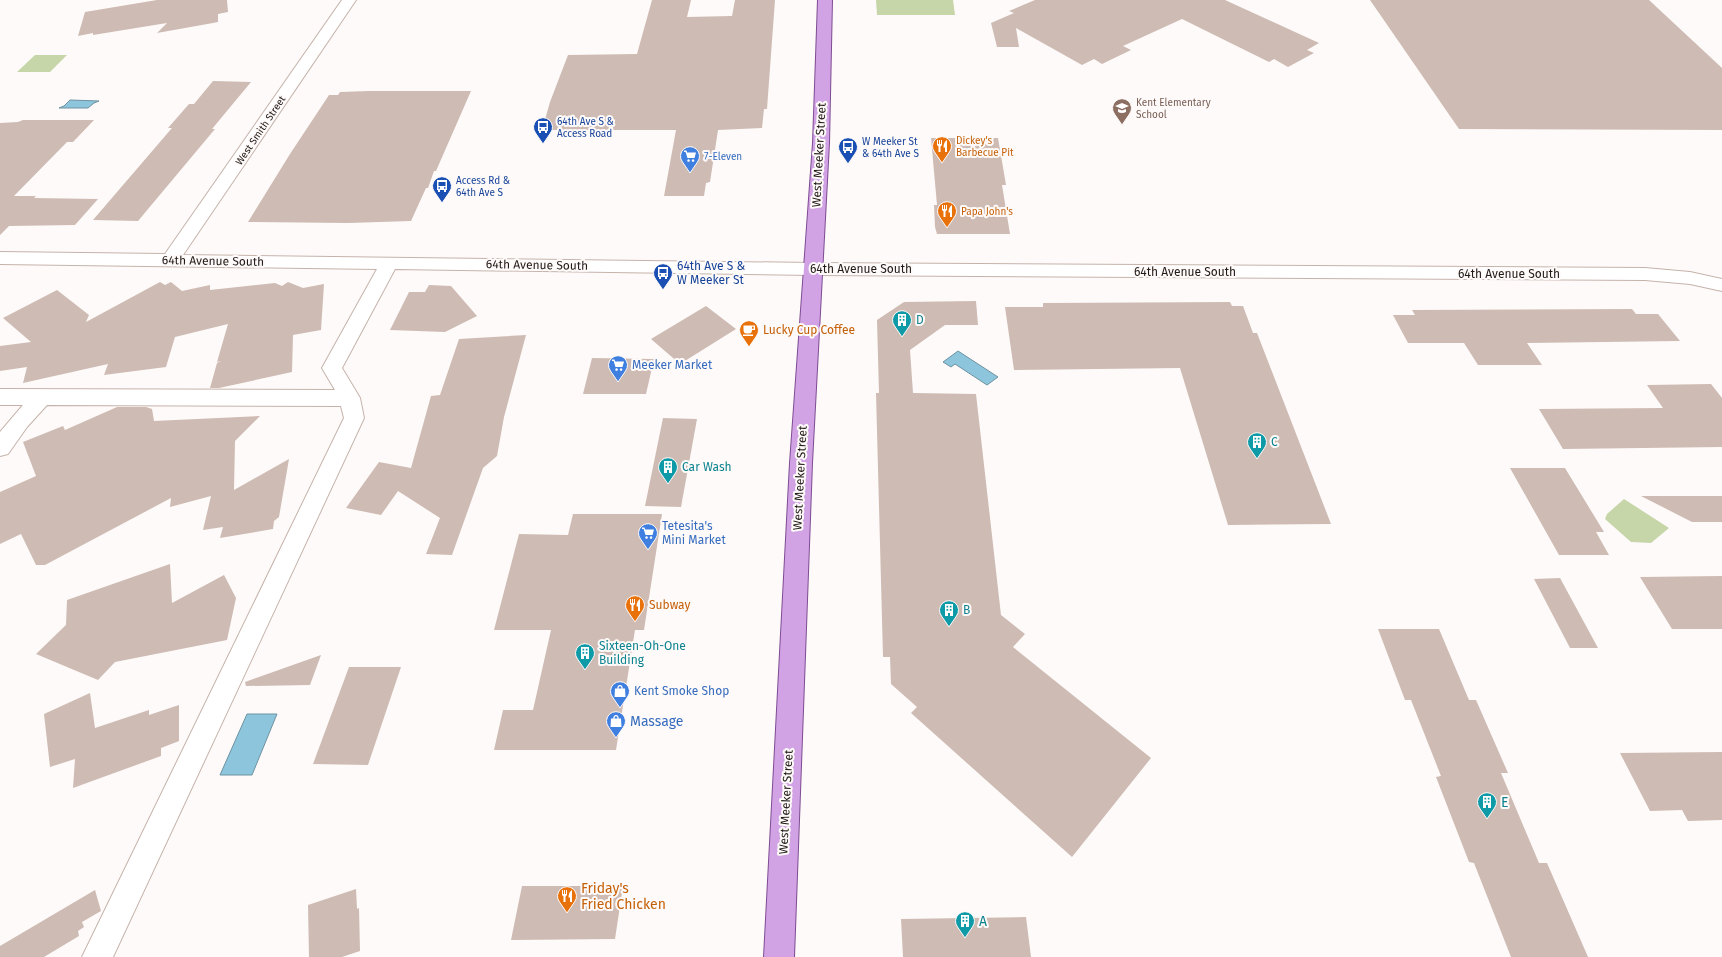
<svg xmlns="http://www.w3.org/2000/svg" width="1722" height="957" viewBox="0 0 1722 957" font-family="'Fira Sans',sans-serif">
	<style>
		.green { fill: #c6d6a8 }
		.water { fill: #8dc6dc; stroke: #6d92a1 }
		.building { fill: #cebbb3 }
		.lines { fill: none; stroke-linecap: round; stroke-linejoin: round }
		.minor-casing { stroke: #c5b3ab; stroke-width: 2 }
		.major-casing { stroke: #7f4b92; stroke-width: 2 }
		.minor { fill: #fff; fill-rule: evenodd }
		.major { fill: #d1a3e5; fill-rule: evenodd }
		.labels { text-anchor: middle; stroke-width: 4; stroke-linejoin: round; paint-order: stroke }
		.far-education-label { font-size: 10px; fill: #785e54; stroke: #fefaf9; text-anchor: start }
		.far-transit-label { font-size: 10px; fill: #164399; stroke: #fefaf9; text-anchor: start }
		.far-street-label { font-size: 10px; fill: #211a17; stroke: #fefaf9 }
		.far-food-label { font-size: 10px; fill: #c56008; stroke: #fefaf9; text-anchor: start }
		.far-shop-label { font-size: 10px; fill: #366cbe; stroke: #fefaf9; text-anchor: start }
		.street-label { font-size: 12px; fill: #211a17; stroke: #fefaf9 }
		.transit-label { font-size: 12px; fill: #164399; stroke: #fefaf9; text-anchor: start }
		.culture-label { font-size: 12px; fill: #0d838f; stroke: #fefaf9; text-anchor: start }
		.food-label { font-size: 12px; fill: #c56008; stroke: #fefaf9; text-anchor: start }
		.shop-label { font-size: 12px; fill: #366cbe; stroke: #fefaf9; text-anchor: start }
		.near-shop-label { font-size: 14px; fill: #366cbe; stroke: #fefaf9; text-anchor: start }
		.near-culture-label { font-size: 14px; fill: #0d838f; stroke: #fefaf9; text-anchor: start }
		.near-food-label { font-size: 14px; fill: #c56008; stroke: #fefaf9; text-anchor: start }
	</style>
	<rect width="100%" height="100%" fill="#fefaf9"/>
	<!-- green -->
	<g class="green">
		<path d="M876,0H953L955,15H877Z"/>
		<path d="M35,55H67L50,72H17Z"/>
		<path d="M1624,499L1669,528L1651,543L1631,542L1605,519L1607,514Z"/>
	</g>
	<!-- water -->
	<g class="water">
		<path d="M70,100L99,101L94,103L88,108H59L64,106Z"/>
		<path d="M958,351L998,377L987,385L955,364L951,367L943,362Z"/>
		<path d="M247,714H277L252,775H220Z"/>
	</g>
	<!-- building -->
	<g class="building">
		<path d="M157,0H227L228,12L218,14V22L213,23L157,33L167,23L93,35V33L78,36L85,12Z"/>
		<path d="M652,0H691L687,17L732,16L735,0H775L767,109H764L762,128L718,130L710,182L706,183L704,196H664L676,130H542L550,102L568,55L637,54Z"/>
		<path d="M1035,0H1225L1319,43L1307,50L1314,53L1288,67L1274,59L1269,62L1182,19L1123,46L1131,50L1102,64L1094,59L1082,65L1016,28L1019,47H997L991,23L1014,13L1009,11Z"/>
		<path d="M1370,0H1649L1722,68V130L1459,129Z"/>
		<path d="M213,81L251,82L212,129H215L138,221L93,220L172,128H168L189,104H194Z"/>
		<path d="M369,91H471L436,171H434L428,188H426L411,221L348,223L248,222L290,154L329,95H338L340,92Z"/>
		<path d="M23,120H94L73,142H67L14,196H36L34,198L98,199L75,225L9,226L0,235V123L18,122Z"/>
		<path d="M931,138H998L1006,185H1002L1010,234H937L935,227L934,205H937Z"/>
		<path d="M160,282L165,285L171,282L182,291L210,285V290L275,283L282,286L288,282L303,288L324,284L321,330L293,335L292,372L219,388H210L217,363L221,361L217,362L228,324L175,337L166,367L104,375L108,364L23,383L27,367L0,371V346L31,342L3,318L57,290L89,315L86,322Z"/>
		<path d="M429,285L451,286L477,316L445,332L390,330L409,292H425Z"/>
		<path d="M976,301L978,325H945L910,350L913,393L976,394L1001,615L1025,634L1013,647L1151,758L1072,857L911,713L917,707L891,684L890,657H883L876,393H879L877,320L904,302Z"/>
		<path d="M1230,302L1232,306H1243L1253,333H1257L1331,524L1228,525L1180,368L1014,370L1005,307H1043V303Z"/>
		<path d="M706,306L736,329L680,364L651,339Z"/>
		<path d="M1632,309L1636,314H1658L1680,341L1527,343L1542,365H1478L1464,343H1408L1393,315H1415L1412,310Z"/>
		<path d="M526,335L504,417L497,456L483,468L452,555L426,554L440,518L398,491L381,515L346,508L379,462L411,468L431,396L440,395L459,339Z"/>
		<path d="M592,358L654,359L646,394H583Z"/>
		<path d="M1711,384L1722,398V447L1563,449L1539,409L1663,408L1647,385Z"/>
		<path d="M117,407H146L152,409L154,421L260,416L235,441L234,490L289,459L279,517L274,521L273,529L220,538L223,527L203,530L211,496L170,507L171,498L45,565H36L21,534L0,544V492L36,476L23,442L63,426L65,430Z"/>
		<path d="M663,418L697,419L681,507L645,506Z"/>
		<path d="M1510,468H1565L1604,532H1596L1609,555H1559Z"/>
		<path d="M1641,496H1722V522H1692Z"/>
		<path d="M573,514H662L644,630H635L616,750H494L503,710H533L551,630H494L519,534L568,535Z"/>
		<path d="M170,564L172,603L224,575L236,598L227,640L115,662L98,680L36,654L66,625L67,600Z"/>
		<path d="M1722,576V629H1672L1640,577Z"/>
		<path d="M1560,578L1598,648H1570L1534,579Z"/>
		<path d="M1378,629H1439L1469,700H1476L1508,773H1501L1539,863H1547L1588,957H1511L1474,863L1469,862L1436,777L1441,776L1411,700H1405Z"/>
		<path d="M321,655L310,685L246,686L245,682Z"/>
		<path d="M349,667H401L368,765L313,764Z"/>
		<path d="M90,693L95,728L149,710V715L179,705V741L161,748V756L73,788L75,759L50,767L44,714Z"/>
		<path d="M1722,752V820L1688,821L1682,810L1650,811L1620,753Z"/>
		<path d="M522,886H623L615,939L511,940Z"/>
		<path d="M356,889L357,909L359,908L360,951L342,957H309L308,905Z"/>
		<path d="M95,890L101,911L82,922L84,927L78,931L79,936L44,957H0V946Z"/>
		<path d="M1026,917L1031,957H903L901,919Z"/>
	</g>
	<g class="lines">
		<defs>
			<path id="minor" d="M342,0H356L183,255L813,263L1645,268L1690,272L1722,279V291L1690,284L1645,280L813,275L395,269L342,368L360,398L364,418L113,957H82L344,418L341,406L47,405L27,427L8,454L0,456V432L23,405H0V389L335,390L322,368L377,269L0,264V252L165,254Z"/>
			<path id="major" d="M818,0H832L829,143L812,463L794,957H764L790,463L813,143Z"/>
		</defs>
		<!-- minor casing -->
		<use href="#minor" class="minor-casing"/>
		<!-- major casing -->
		<use href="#major" class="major-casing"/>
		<!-- minor -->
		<use href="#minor" class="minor"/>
		<!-- major -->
		<use href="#major" class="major"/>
	</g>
	<!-- icons -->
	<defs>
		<symbol id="school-pin" viewBox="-11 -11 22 30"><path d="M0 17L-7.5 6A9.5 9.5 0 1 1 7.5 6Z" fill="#8d6e63" stroke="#fefaf9"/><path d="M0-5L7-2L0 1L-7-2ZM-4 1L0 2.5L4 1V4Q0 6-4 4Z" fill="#fff"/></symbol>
		<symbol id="bus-pin" viewBox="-11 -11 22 30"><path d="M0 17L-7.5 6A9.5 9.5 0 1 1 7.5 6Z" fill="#1a4fb4" stroke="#fefaf9"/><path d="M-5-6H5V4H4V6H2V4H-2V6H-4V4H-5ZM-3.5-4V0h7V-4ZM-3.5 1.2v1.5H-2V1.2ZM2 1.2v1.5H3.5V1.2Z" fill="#fff"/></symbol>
		<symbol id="restaurant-pin" viewBox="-11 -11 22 30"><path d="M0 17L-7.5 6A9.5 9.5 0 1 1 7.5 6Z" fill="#e8710a" stroke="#fefaf9"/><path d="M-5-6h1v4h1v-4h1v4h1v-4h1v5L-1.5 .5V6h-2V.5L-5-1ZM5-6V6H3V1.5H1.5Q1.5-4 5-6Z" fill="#fff"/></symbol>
		<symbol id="supermarket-pin" viewBox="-11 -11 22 30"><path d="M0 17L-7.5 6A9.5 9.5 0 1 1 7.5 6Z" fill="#3f7fe0" stroke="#fefaf9"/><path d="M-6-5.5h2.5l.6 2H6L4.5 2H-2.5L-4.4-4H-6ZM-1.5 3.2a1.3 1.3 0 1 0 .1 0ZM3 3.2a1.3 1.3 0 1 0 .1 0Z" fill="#fff"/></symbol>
		<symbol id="building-pin" viewBox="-11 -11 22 30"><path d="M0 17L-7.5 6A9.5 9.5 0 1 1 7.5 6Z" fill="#0f9aa8" stroke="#fefaf9"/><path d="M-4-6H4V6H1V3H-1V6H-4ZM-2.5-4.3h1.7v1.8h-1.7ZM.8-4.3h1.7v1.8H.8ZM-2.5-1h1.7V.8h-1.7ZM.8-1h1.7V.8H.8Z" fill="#fff"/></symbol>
		<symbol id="cafe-pin" viewBox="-11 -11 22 30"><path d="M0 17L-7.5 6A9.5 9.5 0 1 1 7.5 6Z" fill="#e8710a" stroke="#fefaf9"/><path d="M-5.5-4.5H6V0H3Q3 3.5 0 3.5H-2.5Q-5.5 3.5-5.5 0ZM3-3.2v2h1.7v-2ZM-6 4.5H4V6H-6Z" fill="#fff"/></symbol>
		<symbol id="shop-pin" viewBox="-11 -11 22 30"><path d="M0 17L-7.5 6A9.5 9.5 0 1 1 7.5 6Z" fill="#3f7fe0" stroke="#fefaf9"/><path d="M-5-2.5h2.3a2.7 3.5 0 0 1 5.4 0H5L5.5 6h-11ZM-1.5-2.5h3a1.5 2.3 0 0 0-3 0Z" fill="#fff"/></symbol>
	</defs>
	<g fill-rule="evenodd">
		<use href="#school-pin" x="1111" y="97" width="22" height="30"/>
		<use href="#bus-pin" x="532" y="116" width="22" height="30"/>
		<use href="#restaurant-pin" x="931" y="135" width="22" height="30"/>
		<use href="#bus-pin" x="837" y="136" width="22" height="30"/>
		<use href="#supermarket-pin" x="679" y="145" width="22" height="30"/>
		<use href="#bus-pin" x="431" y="175" width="22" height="30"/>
		<use href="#restaurant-pin" x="936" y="200" width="22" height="30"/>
		<use href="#bus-pin" x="652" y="262" width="22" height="30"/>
		<use href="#building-pin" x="891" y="309" width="22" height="30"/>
		<use href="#cafe-pin" x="738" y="319" width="22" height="30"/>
		<use href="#supermarket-pin" x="607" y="354" width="22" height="30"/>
		<use href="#building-pin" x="1246" y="431" width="22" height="30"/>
		<use href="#building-pin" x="657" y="456" width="22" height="30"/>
		<use href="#supermarket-pin" x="637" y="522" width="22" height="30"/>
		<use href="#restaurant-pin" x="624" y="594" width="22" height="30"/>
		<use href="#building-pin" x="938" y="599" width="22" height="30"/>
		<use href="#building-pin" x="574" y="642" width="22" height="30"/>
		<use href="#shop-pin" x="609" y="680" width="22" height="30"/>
		<use href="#shop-pin" x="605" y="710" width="22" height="30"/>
		<use href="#building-pin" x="1476" y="791" width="22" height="30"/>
		<use href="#restaurant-pin" x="556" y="885" width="22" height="30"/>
		<use href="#building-pin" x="954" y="910" width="22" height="30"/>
	</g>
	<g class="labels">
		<!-- far-education labels -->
		<g class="far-education-label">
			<text x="1136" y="106">Kent Elementary<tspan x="1136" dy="12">School</tspan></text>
		</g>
		<!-- far-transit labels -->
		<g class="far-transit-label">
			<text x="557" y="125">64th Ave S &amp;<tspan x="557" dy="12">Access Road</tspan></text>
			<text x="862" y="145">W Meeker St<tspan x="862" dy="12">&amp; 64th Ave S</tspan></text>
			<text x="456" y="184">Access Rd &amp;<tspan x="456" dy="12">64th Ave S</tspan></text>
		</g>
		<!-- far-street labels -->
		<g class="far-street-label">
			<text transform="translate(260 130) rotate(-56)" y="4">West Smith Street</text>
		</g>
		<!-- far-food labels -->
		<g class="far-food-label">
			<text x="956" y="144">Dickey's<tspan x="956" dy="12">Barbecue Pit</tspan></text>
			<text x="961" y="215">Papa John's</text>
		</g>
		<!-- far-shop labels -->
		<g class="far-shop-label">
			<text x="704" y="160">7-Eleven</text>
		</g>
		<!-- street labels -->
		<g class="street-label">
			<text transform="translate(819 155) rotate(-87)" y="4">West Meeker Street</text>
			<text transform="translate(213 261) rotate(1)" y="4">64th Avenue South</text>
			<text transform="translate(537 265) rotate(1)" y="4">64th Avenue South</text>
			<text x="861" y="273">64th Avenue South</text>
			<text x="1185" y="276">64th Avenue South</text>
			<text x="1509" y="278">64th Avenue South</text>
			<text transform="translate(800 478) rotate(-87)" y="4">West Meeker Street</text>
			<text transform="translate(786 802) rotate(-87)" y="4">West Meeker Street</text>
		</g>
		<!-- transit labels -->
		<g class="transit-label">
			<text x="677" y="270">64th Ave S &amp;<tspan x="677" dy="14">W Meeker St</tspan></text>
		</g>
		<!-- culture labels -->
		<g class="culture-label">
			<text x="916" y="324">D</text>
			<text x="1271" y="446">C</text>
			<text x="682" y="471">Car Wash</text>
			<text x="963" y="614">B</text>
			<text x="599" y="650">Sixteen-Oh-One<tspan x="599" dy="14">Building</tspan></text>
		</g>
		<!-- food labels -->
		<g class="food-label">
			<text x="763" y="334">Lucky Cup Coffee</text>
			<text x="649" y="609">Subway</text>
		</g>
		<!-- shop labels -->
		<g class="shop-label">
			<text x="632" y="369">Meeker Market</text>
			<text x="662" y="530">Tetesita's<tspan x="662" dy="14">Mini Market</tspan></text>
			<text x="634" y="695">Kent Smoke Shop</text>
		</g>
		<!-- near-shop labels -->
		<g class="near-shop-label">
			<text x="630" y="726">Massage</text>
		</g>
		<!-- near-culture labels -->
		<g class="near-culture-label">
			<text x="1501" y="807">E</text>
			<text x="979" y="926">A</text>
		</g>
		<!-- near-food labels -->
		<g class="near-food-label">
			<text x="581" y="893">Friday's<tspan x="581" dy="16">Fried Chicken</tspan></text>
		</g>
	</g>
</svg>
